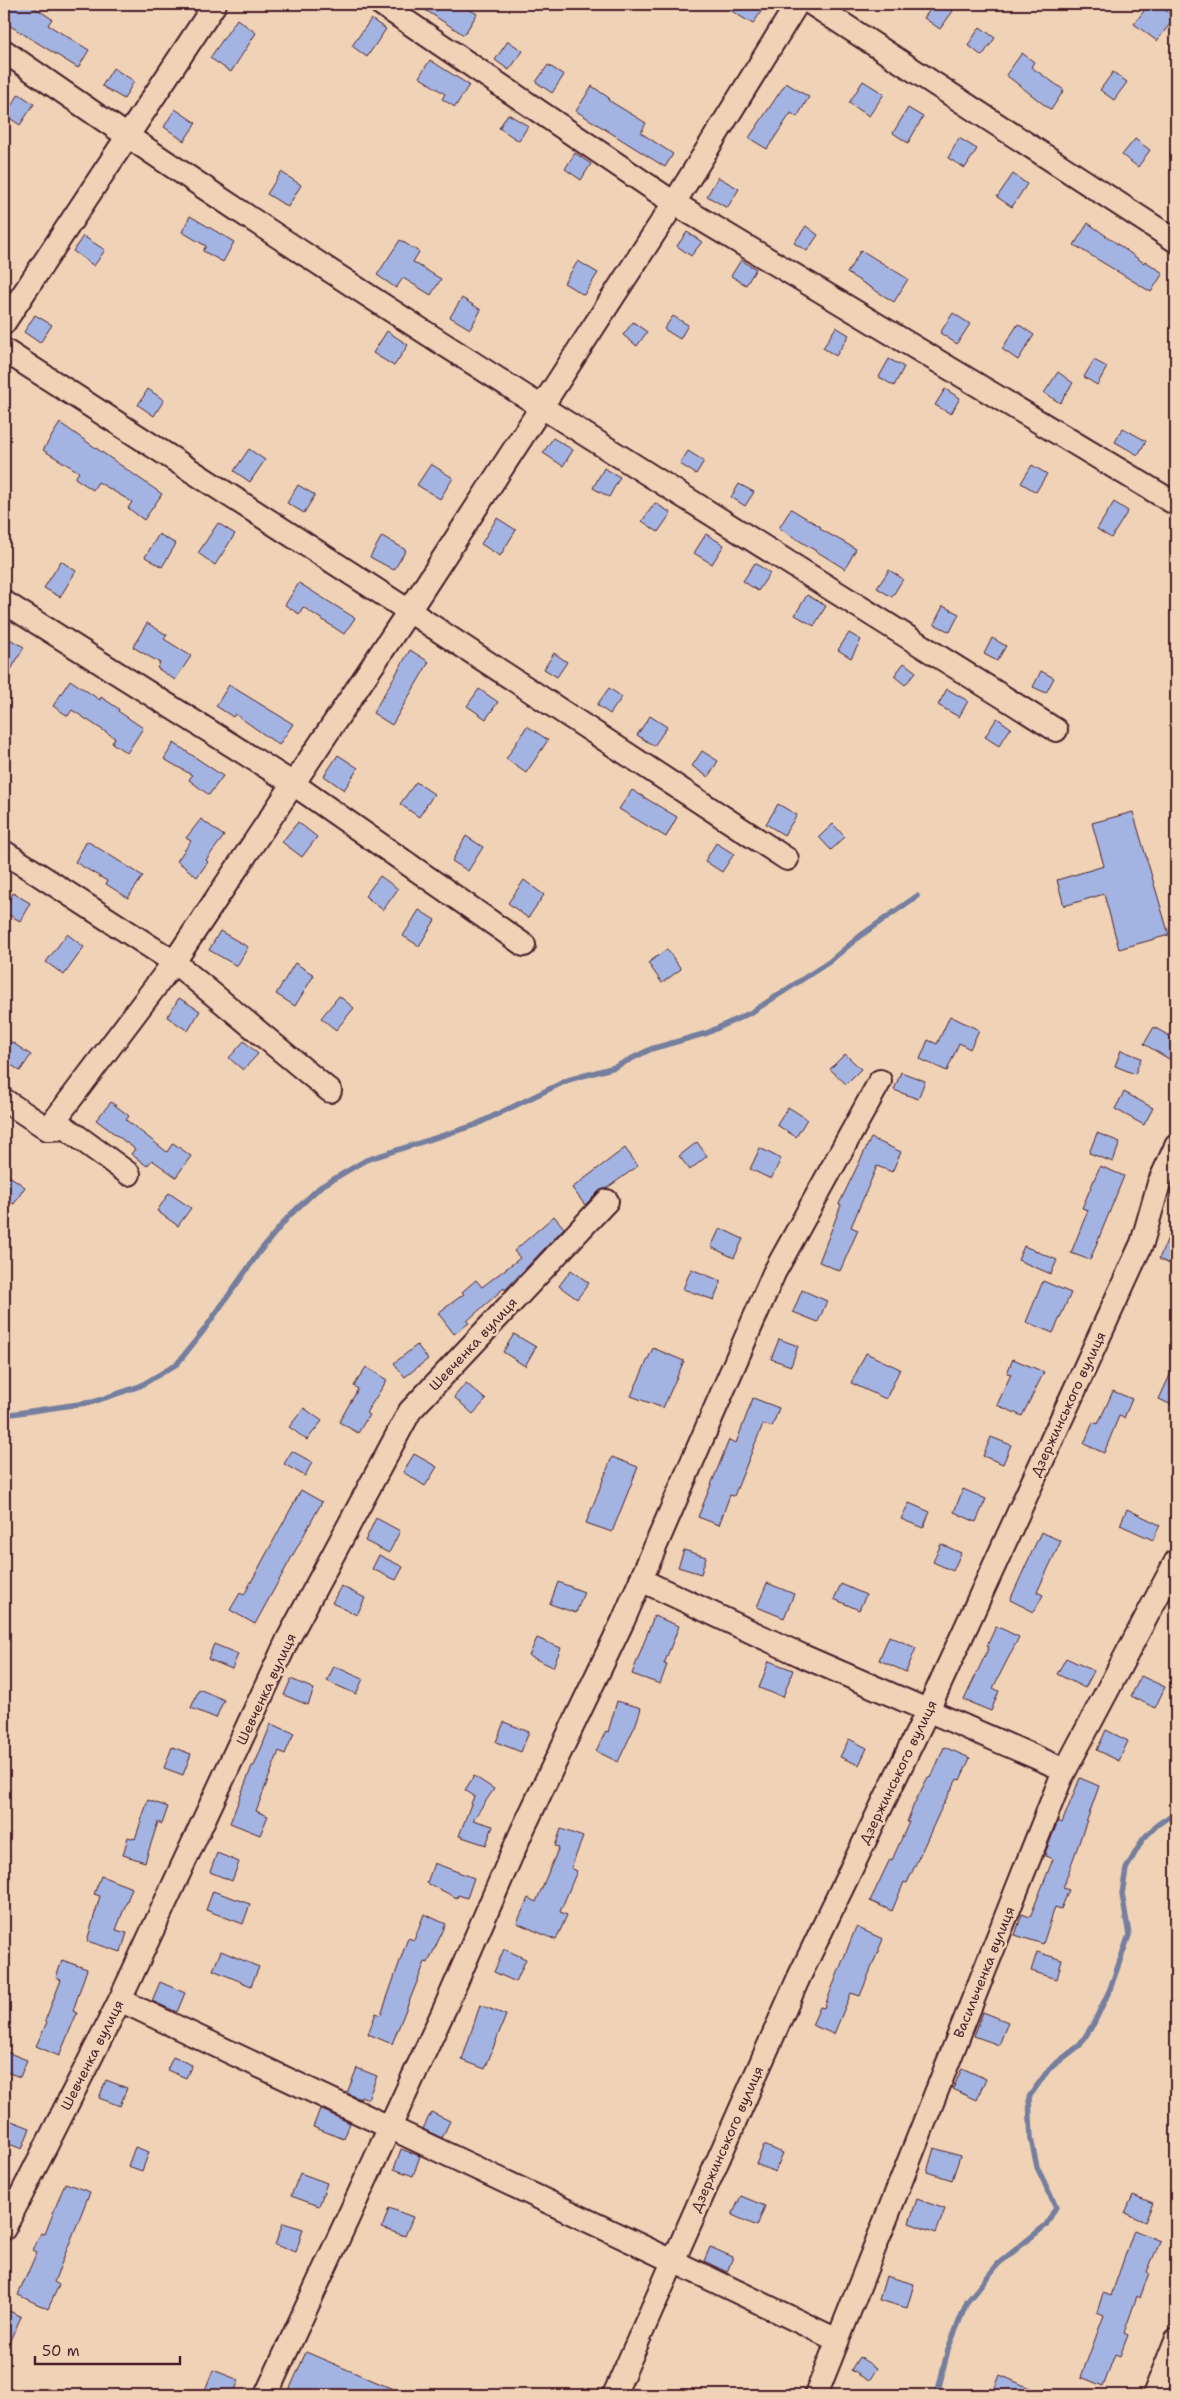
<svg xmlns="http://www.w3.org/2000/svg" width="1180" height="2399" viewBox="0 0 1180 2399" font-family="'Shantell Sans',sans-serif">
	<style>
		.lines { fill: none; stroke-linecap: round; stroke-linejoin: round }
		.stream { stroke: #757e9e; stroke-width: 5.5 }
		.building { fill: #a3b4e3; stroke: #4a1f2b }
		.minor-casing { stroke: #4a1f2b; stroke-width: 26 }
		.minor { stroke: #f0d3b6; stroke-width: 22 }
		.labels { text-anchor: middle; stroke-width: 5; stroke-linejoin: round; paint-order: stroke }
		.street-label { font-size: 14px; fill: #4a1f2b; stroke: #f0d3b6 }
	</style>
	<rect width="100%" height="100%" fill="#f0d3b6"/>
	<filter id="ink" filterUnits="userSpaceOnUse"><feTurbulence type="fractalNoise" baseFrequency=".02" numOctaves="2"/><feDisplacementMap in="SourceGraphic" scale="10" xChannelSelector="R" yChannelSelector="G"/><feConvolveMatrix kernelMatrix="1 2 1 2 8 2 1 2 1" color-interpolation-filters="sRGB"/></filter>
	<g filter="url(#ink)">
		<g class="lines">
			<!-- stream -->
			<g class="stream">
				<path d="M4,1415L93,1402L140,1386L177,1364L204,1330L260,1251L289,1216L320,1187L366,1160L475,1125L568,1080L615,1067L651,1049L707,1033L752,1012L829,962L860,936L917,896"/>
				<path d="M937,2395L948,2349L967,2302L998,2264L1046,2225L1056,2207L1037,2167L1031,2139L1029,2097L1049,2069L1080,2045L1094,2023L1110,1989L1129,1935L1122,1894L1126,1869L1143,1839L1157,1825L1176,1812"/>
			</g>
		</g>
		<!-- building -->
		<g class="building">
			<path d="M4,4H29L52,19L48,25L89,50L78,68L4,22Z"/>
			<path d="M416,4H460L477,14L464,35Z"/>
			<path d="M720,4H753L762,10L753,24Z"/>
			<path d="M934,4H943L953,11L940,29L924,18Z"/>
			<path d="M1149,4H1157L1175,17L1157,41L1134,24Z"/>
			<path d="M237,19L256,33L231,72L210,58Z"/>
			<path d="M371,19L386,29L367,57L352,46Z"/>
			<path d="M980,27L995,38L982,56L968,45Z"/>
			<path d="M508,41L523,51L509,70L495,60Z"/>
			<path d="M1022,53L1034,62L1031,67L1064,90L1051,110L1006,75Z"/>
			<path d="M430,60L469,85L455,107L442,99L445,94L419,77Z"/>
			<path d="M548,65L564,75L552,93L536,82Z"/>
			<path d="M113,68L134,81L124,99L102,86Z"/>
			<path d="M1113,72L1127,82L1114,100L1100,90Z"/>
			<path d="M863,81L884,94L869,116L849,103Z"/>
			<path d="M786,83L809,97L797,117L791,113L767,149L749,138Z"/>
			<path d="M592,86L609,98L608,100L646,123L641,133L673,154L665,167L576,111Z"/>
			<path d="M19,94L34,104L20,125L5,115Z"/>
			<path d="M908,108L923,117L908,143L893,133Z"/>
			<path d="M175,109L196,123L184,141L164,127Z"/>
			<path d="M508,114L528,126L519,141L499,128Z"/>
			<path d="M959,138L977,149L965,168L948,158Z"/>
			<path d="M1135,139L1150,150L1138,167L1122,155Z"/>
			<path d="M575,153L591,164L581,180L565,169Z"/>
			<path d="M281,172L301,185L288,207L267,194Z"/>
			<path d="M1013,174L1027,184L1012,207L997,197Z"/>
			<path d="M718,177L739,189L727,208L707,196Z"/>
			<path d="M190,216L234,242L223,262L203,251L206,246L182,232Z"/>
			<path d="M1088,223L1144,263L1145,261L1163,273L1151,292L1074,245Z"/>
			<path d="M806,226L818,235L807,251L794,243Z"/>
			<path d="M687,232L702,242L691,256L677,246Z"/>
			<path d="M83,236L105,250L94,266L73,251Z"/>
			<path d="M400,240L419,252L413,262L441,279L431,295L403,278L396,288L377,275Z"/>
			<path d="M861,250L908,279L894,302L847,273Z"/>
			<path d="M741,260L756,269L746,285L731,276Z"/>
			<path d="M578,261L598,273L584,295L564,283Z"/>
			<path d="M462,298L481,310L470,329L450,317Z"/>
			<path d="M953,313L970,324L957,344L940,333Z"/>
			<path d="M35,315L52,325L40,343L24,332Z"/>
			<path d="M673,316L688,325L680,339L664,329Z"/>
			<path d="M633,322L647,332L637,346L623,335Z"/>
			<path d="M1018,324L1034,335L1018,360L1002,349Z"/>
			<path d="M836,327L849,335L836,356L823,348Z"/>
			<path d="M387,331L408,345L394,366L373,353Z"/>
			<path d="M889,359L904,367L894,386L879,377Z"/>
			<path d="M1094,360L1107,367L1097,385L1084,377Z"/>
			<path d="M1058,372L1073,383L1060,403L1044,393Z"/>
			<path d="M148,389L164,400L154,416L138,405Z"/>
			<path d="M945,389L960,398L951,414L935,405Z"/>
			<path d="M60,423L162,494L144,520L128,508L132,502L98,482L93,490L75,478L79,472L43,450Z"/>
			<path d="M1123,428L1146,441L1138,455L1115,442Z"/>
			<path d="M553,438L573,450L563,466L543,453Z"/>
			<path d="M249,449L265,460L250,482L234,471Z"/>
			<path d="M688,451L704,461L696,474L680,464Z"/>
			<path d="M431,464L453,478L440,499L417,485Z"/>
			<path d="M1032,465L1047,474L1036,492L1021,483Z"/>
			<path d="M604,468L620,477L609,497L593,488Z"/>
			<path d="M739,484L754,492L745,506L731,497Z"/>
			<path d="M298,485L315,495L304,513L287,503Z"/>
			<path d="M1114,502L1128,511L1111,538L1097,529Z"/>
			<path d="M655,503L671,513L658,532L642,521Z"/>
			<path d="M791,509L821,527L820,529L856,549L845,569L779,528Z"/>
			<path d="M497,518L516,530L500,556L481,544Z"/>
			<path d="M218,523L235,534L215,565L198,553Z"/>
			<path d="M159,534L176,544L162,567L145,557Z"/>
			<path d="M706,534L724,545L712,564L694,553Z"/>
			<path d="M382,536L406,550L394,570L370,557Z"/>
			<path d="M61,561L76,571L60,597L44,588Z"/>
			<path d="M755,563L770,573L758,591L743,581Z"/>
			<path d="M889,570L903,579L892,597L877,588Z"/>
			<path d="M299,583L355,618L344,634L303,607L299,614L285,605Z"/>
			<path d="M807,595L826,606L814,626L795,615Z"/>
			<path d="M943,606L959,614L950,632L934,624Z"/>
			<path d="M147,623L167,635L164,639L191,656L175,680L157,668L160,663L133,647Z"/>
			<path d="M849,633L861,640L851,658L838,650Z"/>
			<path d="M4,636L24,647L4,682Z"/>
			<path d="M992,638L1006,646L997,661L984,654Z"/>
			<path d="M410,650L429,662L392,725L373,713Z"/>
			<path d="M554,653L567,662L557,677L544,669Z"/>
			<path d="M904,663L916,672L905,685L894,676Z"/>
			<path d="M1041,671L1054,678L1046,693L1033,687Z"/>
			<path d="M70,680L100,700L101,697L119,709L118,711L143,728L127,753L112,743L115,738L72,710L68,716L53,706Z"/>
			<path d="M229,685L293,724L279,745L235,714L233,717L216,706Z"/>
			<path d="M609,688L622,697L610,714L597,705Z"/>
			<path d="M479,689L498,702L486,719L467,706Z"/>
			<path d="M947,689L968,701L959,717L938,705Z"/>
			<path d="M650,716L667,727L654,746L637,735Z"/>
			<path d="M997,718L1011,728L999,746L985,737Z"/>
			<path d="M527,726L548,740L526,773L506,759Z"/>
			<path d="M174,743L223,776L209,795L189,780L192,775L164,759Z"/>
			<path d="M702,751L718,761L708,777L692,766Z"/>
			<path d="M338,755L358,768L344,790L324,776Z"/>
			<path d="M416,782L434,794L419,817L400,804Z"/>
			<path d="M632,790L677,817L666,837L619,809Z"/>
			<path d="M778,804L797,815L784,835L766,824Z"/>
			<path d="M1133,812L1169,935L1119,949L1104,894L1064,906L1057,880L1104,866L1092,823Z"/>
			<path d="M201,819L224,836L206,860L208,862L197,877L177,861L191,841L186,838Z"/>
			<path d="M298,822L317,837L302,857L282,842Z"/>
			<path d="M833,824L845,837L831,850L819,837Z"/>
			<path d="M466,836L483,847L468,871L452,861Z"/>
			<path d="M87,841L143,876L128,898L106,884L107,881L75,862Z"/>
			<path d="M716,843L734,854L722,872L705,861Z"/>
			<path d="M380,876L398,889L383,910L365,896Z"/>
			<path d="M524,880L544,895L528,918L508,903Z"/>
			<path d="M13,893L30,903L20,921L4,912Z"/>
			<path d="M419,910L435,920L419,946L403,936Z"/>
			<path d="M220,931L248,947L237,966L209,950Z"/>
			<path d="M67,934L84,947L64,975L46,962Z"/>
			<path d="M667,949L681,969L662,983L648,963Z"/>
			<path d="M295,963L314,975L295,1006L276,994Z"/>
			<path d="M339,996L354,1008L336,1030L321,1018Z"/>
			<path d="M179,998L200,1011L188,1031L167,1017Z"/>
			<path d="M950,1016L979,1030L970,1049L959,1043L947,1071L920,1059L928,1040L937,1044Z"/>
			<path d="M1154,1027L1176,1040V1047L1169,1059L1144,1044Z"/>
			<path d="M4,1037L31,1055L20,1071L4,1060Z"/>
			<path d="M244,1041L258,1054L243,1070L229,1058Z"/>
			<path d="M1121,1050L1141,1058L1135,1074L1115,1066Z"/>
			<path d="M845,1054L861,1069L846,1084L830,1069Z"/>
			<path d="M901,1072L925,1081L918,1099L894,1090Z"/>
			<path d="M1124,1092L1153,1108L1144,1125L1115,1109Z"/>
			<path d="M111,1102L129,1116L126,1120L167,1152L173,1143L191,1156L176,1177L152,1160L147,1166L131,1154L135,1149L96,1120Z"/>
			<path d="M788,1107L807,1119L796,1137L777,1125Z"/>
			<path d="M1097,1133L1120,1142L1113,1162L1089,1153Z"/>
			<path d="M871,1138L901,1152L892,1172L877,1166L851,1227L858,1230L840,1271L819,1262L841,1205L839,1204Z"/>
			<path d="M697,1142L707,1156L690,1170L679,1156Z"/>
			<path d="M625,1148L638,1166L607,1188L598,1192L585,1205L572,1188Z"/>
			<path d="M760,1148L781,1159L771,1179L750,1169Z"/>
			<path d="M1100,1166L1124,1176L1090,1260L1071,1253L1088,1210L1082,1208Z"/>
			<path d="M4,1172L25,1187L14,1204L4,1198Z"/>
			<path d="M169,1193L191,1208L178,1226L157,1211Z"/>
			<path d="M554,1216L564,1228L505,1290L504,1288L467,1321L469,1323L454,1334L438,1313L464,1294L462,1292L476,1280L482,1287L520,1258L514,1251Z"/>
			<path d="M1176,1219V1267L1159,1259Z"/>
			<path d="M720,1228L743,1239L734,1258L711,1247Z"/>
			<path d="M1024,1246L1057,1260L1051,1274L1018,1260Z"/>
			<path d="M691,1269L721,1281L714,1300L683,1289Z"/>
			<path d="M571,1270L589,1283L577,1299L559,1286Z"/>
			<path d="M1043,1281L1071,1293L1053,1333L1026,1322Z"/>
			<path d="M802,1290L827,1301L818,1322L793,1312Z"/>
			<path d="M514,1334L536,1347L525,1366L503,1352Z"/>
			<path d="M779,1339L798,1346L791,1366L771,1359Z"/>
			<path d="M417,1345L428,1359L405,1377L394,1363Z"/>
			<path d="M653,1348L684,1361L663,1408L631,1396Z"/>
			<path d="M866,1353L900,1369L886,1399L851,1383Z"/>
			<path d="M1013,1359L1044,1372L1022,1416L997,1405L1011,1374L1007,1373Z"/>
			<path d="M1176,1362V1407L1159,1399Z"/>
			<path d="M366,1367L387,1380L366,1413L369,1415L358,1433L339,1422L358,1389L354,1386Z"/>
			<path d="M466,1383L486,1400L473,1414L454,1397Z"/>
			<path d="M1113,1391L1132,1399L1124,1418L1119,1416L1104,1453L1084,1444L1093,1422L1098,1424Z"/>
			<path d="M753,1398L779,1408L772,1427L763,1424L734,1496L730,1495L719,1525L698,1517L729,1440L736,1443Z"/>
			<path d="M304,1408L322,1421L307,1440L289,1427Z"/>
			<path d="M991,1437L1011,1445L1003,1464L983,1456Z"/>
			<path d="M292,1451L312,1462L305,1476L284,1464Z"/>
			<path d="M414,1454L437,1467L425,1486L403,1472Z"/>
			<path d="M612,1457L638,1467L612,1532L586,1523Z"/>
			<path d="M963,1489L986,1499L976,1522L954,1512Z"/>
			<path d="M301,1490L322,1502L255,1624L230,1610L240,1593L244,1595Z"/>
			<path d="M909,1503L930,1512L923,1528L901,1519Z"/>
			<path d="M1127,1509L1160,1525L1153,1540L1120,1525Z"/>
			<path d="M376,1518L400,1531L389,1553L365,1541Z"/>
			<path d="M1041,1532L1061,1541L1037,1592L1043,1595L1034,1612L1010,1600Z"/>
			<path d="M941,1544L961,1553L953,1571L933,1562Z"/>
			<path d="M684,1550L706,1557L701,1574L678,1567Z"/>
			<path d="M379,1555L403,1567L396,1580L372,1569Z"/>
			<path d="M558,1582L584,1592L576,1613L550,1604Z"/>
			<path d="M767,1583L794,1594L784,1618L757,1607Z"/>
			<path d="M841,1584L866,1595L859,1610L834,1599Z"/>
			<path d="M341,1586L365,1598L357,1615L332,1603Z"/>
			<path d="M654,1616L679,1626L664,1664L667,1665L660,1684L632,1674Z"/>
			<path d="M996,1626L1019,1637L993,1688L999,1691L991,1711L964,1700L989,1647L987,1646Z"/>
			<path d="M889,1636L916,1648L906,1672L879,1660Z"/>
			<path d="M537,1638L561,1648L553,1667L529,1656Z"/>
			<path d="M214,1644L238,1654L232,1669L208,1659Z"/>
			<path d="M1066,1658L1094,1671L1085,1688L1057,1674Z"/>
			<path d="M769,1661L793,1670L783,1697L759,1688Z"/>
			<path d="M334,1666L363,1679L356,1694L327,1681Z"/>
			<path d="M1141,1676L1165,1687L1155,1708L1131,1696Z"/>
			<path d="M291,1679L314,1689L308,1705L284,1695Z"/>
			<path d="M199,1689L224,1700L216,1718L191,1708Z"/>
			<path d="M617,1701L641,1708L636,1724L618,1762L596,1751L606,1731L608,1732Z"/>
			<path d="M504,1722L529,1732L521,1752L496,1742Z"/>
			<path d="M271,1724L294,1733L285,1754L279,1751L256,1811L268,1816L260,1835L230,1823L252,1766H254Z"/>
			<path d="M1106,1730L1128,1741L1119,1761L1097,1750Z"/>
			<path d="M849,1739L867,1748L859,1765L840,1757Z"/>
			<path d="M172,1747L191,1754L183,1775L164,1768Z"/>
			<path d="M944,1747L970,1758L960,1780L957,1779L942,1807L907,1883L904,1882L892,1911L870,1901L890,1859L892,1860L909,1822H907L914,1804L928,1777L931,1778Z"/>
			<path d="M474,1776L494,1789L473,1820L493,1826L486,1845L459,1836L474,1796L465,1790Z"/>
			<path d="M1080,1778L1099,1786L1063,1888L1069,1890L1061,1909L1055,1907L1043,1944L1015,1935L1022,1914L1030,1917L1053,1859L1045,1856L1046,1851L1058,1821L1062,1823Z"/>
			<path d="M148,1800L168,1807L162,1824L158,1822L145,1862L123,1855L128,1837L135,1839Z"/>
			<path d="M561,1829L583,1837L571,1868L577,1871L560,1912L567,1915L556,1940L517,1923L528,1898L536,1902L559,1847L555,1846Z"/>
			<path d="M217,1853L239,1862L232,1881L210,1872Z"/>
			<path d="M434,1863L474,1878L467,1898L458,1895L457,1898L427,1883Z"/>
			<path d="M101,1876L132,1888L116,1930L127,1933L121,1952L87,1941L100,1896L94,1894Z"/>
			<path d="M213,1891L250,1904L243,1924L206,1910Z"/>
			<path d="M424,1914L446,1924L428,1963L425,1962L392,2044L368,2034L376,2013L381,2015L408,1938L414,1940Z"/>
			<path d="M856,1927L883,1939L860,1996L851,1993L834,2034L812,2025L820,2007L824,2008Z"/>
			<path d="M504,1949L526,1959L516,1982L494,1972Z"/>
			<path d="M221,1951L259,1967L251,1986L213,1970Z"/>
			<path d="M1037,1952L1062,1960L1057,1979L1031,1971Z"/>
			<path d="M62,1960L87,1969L73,2011L77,2013L59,2056L36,2046L47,2022L45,2021L61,1980L56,1978Z"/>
			<path d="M160,1982L185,1993L177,2012L152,2001Z"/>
			<path d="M480,2005L506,2015L485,2069L462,2060Z"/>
			<path d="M983,2012L1008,2022L999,2045L974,2036Z"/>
			<path d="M4,2051L27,2060L20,2077L4,2071Z"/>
			<path d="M173,2057L192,2065L186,2078L167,2070Z"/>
			<path d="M357,2068L377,2076L368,2099L361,2096L360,2099L347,2093Z"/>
			<path d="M962,2068L986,2079L976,2100L953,2089Z"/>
			<path d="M106,2080L127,2088L120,2106L99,2098Z"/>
			<path d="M320,2109L350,2123L344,2139L313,2127Z"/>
			<path d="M431,2112L450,2121L442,2138L423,2129Z"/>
			<path d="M4,2118L30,2128L22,2149L4,2142Z"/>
			<path d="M764,2145L783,2153L775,2172L756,2164Z"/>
			<path d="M135,2147L149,2152L142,2171L128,2166Z"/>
			<path d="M934,2148L960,2156L952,2180L927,2172Z"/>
			<path d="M401,2149L420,2156L413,2176L394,2169Z"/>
			<path d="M300,2173L327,2183L319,2206L291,2196Z"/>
			<path d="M65,2183L90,2192L54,2282L59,2285L48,2309L18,2295L37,2252L33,2250L41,2233L45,2234Z"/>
			<path d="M1133,2195L1153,2203L1145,2222L1125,2213Z"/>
			<path d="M741,2196L765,2206L757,2226L732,2215Z"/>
			<path d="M917,2199L945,2209L936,2233L909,2223Z"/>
			<path d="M389,2208L413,2217L405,2236L382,2228Z"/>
			<path d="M283,2223L303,2229L296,2252L275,2245Z"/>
			<path d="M1134,2230L1160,2241L1147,2272L1149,2273L1140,2298L1137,2296L1124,2333L1128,2335L1120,2356L1115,2354L1103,2386L1081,2377L1104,2315L1097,2312L1103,2293L1111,2296Z"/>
			<path d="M710,2247L733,2257L727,2272L704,2261Z"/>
			<path d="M886,2276L914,2284L907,2308L879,2300Z"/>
			<path d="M4,2308L21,2317L4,2353Z"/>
			<path d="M306,2352L407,2395H287Z"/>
			<path d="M859,2357L877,2368L869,2381L851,2370Z"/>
			<path d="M213,2370L239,2380L233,2395H203Z"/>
			<path d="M1000,2375L1046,2395H992Z"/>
		</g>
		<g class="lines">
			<defs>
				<g id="minor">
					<path d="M381,4L674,203L1176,504"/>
					<path d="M812,4L1176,241"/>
					<path d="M4,51C346,290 703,508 1056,730"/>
					<path d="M4,323L215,4"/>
					<path d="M4,350L409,611L787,859"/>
					<path d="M4,602L292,783L524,945"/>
					<path d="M4,852L174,962L330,1091"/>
					<path d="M4,1100L48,1129L66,1128L129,1174"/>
					<path d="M48,1129L174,962L409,611L674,203L797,4"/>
					<path d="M641,1580L805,1657L1065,1770"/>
					<path d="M120,2000C359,2114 599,2224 837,2340"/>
					<path d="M4,2229L120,2000L288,1639L410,1411L607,1201"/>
					<path d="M266,2395L445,2008L522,1831L623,1621L774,1273L880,1081"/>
					<path d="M614,2395L799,1977L928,1710L1142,1243L1159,1183L1176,1146"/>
					<path d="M816,2395L1061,1778L1176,1561"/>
					<path d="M1154,2395L1176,2340"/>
				</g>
			</defs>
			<!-- minor casing -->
			<use href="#minor" class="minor-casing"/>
			<!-- minor -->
			<use href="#minor" class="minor"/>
		</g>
	</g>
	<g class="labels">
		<!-- street labels -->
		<g class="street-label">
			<text transform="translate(473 1344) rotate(-47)" y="5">Шевченка вулиця</text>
			<text transform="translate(1068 1404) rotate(-65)" y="5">Дзержинського вулиця</text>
			<text transform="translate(266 1689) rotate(-65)" y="5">Шевченка вулиця</text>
			<text transform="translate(898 1772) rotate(-64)" y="5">Дзержинського вулиця</text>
			<text transform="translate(984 1972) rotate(-68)" y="5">Васильченка вулиця</text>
			<text transform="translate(92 2055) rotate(-63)" y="5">Шевченка вулиця</text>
			<text transform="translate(727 2139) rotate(-66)" y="5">Дзержинського вулиця</text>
		</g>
	</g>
	<!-- margin -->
	<rect width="1180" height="2399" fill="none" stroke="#f0d3b6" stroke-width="20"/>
	<rect x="10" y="10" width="1160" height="2379" fill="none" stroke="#4a1f2b" stroke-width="2" filter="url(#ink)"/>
	<!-- scale -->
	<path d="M35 2356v8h145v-8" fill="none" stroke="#4a1f2b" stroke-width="2.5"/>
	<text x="42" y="2356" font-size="15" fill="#4a1f2b" stroke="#f0d3b6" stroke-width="4" paint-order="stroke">50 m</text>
</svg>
